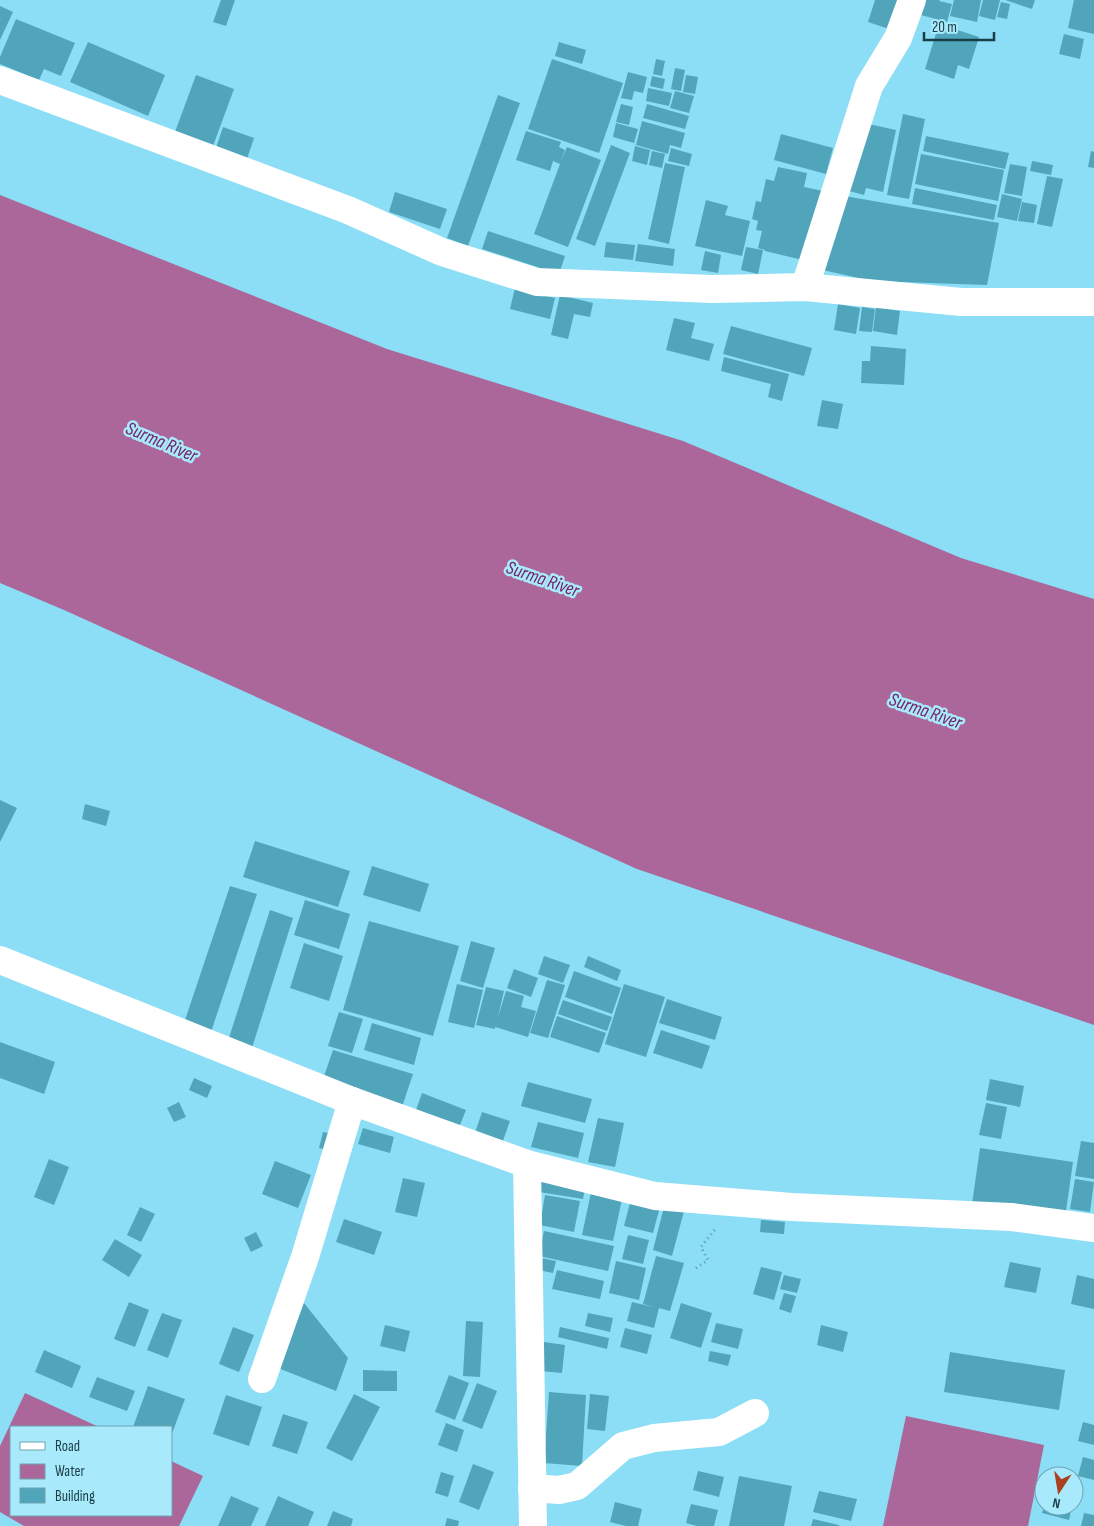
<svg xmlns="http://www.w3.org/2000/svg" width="1094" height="1526" viewBox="0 0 1094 1526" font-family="'Sofia Sans Condensed',sans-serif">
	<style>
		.water { fill: #ac679a }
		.building { fill: #51a5bb }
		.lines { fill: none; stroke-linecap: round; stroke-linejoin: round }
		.path { stroke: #5a99aa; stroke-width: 3; stroke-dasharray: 1 4; stroke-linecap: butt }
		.street { stroke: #fff; stroke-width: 28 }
		.secondary { stroke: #fff; stroke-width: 28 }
		.labels { text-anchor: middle; stroke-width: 5; stroke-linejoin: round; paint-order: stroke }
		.water-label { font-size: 19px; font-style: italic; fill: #772366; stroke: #a8e9fb }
	</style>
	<rect width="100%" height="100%" fill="#8bdef5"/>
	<!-- water -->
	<g class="water">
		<path d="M0,195L387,349L683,441L961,558L1094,599V1025L637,869L64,610L0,583Z"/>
		<path d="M25,1393L99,1427H11V1515H171V1461L203,1476L179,1526H24L0,1512V1446Z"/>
		<path d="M906,1416L1044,1445L1028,1526H883Z"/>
	</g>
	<!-- building -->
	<g class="building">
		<path d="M221,0H235L226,26L213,22Z"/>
		<path d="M875,0H899L889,29L868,22Z"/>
		<path d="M924,0H940L939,1L952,4L947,22L921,15Z"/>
		<path d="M954,0H981L977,22L950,16Z"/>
		<path d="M983,0H1000L995,20L979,16Z"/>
		<path d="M1005,0H1035L1032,9Z"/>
		<path d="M1074,0H1094V34L1068,28Z"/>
		<path d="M1001,2L1010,4L1007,19L997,17Z"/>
		<path d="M0,6L13,12L0,40Z"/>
		<path d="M16,19L75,43L61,76L44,69L39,80L0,64V57Z"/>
		<path d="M939,24L979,37L969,69L958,65L954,79L925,69Z"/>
		<path d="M1064,34L1084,39L1080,59L1059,54Z"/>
		<path d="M88,42L165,75L148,116L70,82Z"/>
		<path d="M559,42L586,50L582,64L555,56Z"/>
		<path d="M552,59L623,83L599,153L528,129Z"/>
		<path d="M656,59L665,61L662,76L653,74Z"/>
		<path d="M675,68L685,70L681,91L671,89Z"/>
		<path d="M628,72L647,77L643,93L634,91L632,100L621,98Z"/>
		<path d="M196,75L234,89L213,146L175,132Z"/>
		<path d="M686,75L698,77L695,94L683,92Z"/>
		<path d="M652,76L665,79L663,89L650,86Z"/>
		<path d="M648,88L672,93L669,106L646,101Z"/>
		<path d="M675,91L694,96L689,113L670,108Z"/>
		<path d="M498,95L520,103L468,246L447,238Z"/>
		<path d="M621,104L633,107L629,125L616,122Z"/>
		<path d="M647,104L689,116L685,129L643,118Z"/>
		<path d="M903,114L925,119L909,199L887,195Z"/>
		<path d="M642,121L685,133L681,148L670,145L668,154L636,145Z"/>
		<path d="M616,123L638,129L634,143L613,137Z"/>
		<path d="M864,123L896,130L883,192L866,188L864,195L849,191Z"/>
		<path d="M223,127L254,138L247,159L216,148Z"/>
		<path d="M526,131L561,142L559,147L565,150L561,161L567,147L601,160L568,247L534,234L560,164L553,161L550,171L516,160Z"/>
		<path d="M781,134L833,148L826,174L774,160Z"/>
		<path d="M926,136L1009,153L1005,169L923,151Z"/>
		<path d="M611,145L630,153L595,246L576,239Z"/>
		<path d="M635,146L650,150L647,165L632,161Z"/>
		<path d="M671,148L692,154L689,166L668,161Z"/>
		<path d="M652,151L665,154L662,168L649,165Z"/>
		<path d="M1091,151L1094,152V168L1088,167Z"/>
		<path d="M921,154L1004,170L998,201L915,184Z"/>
		<path d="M1032,161L1053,165L1051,175L1030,171Z"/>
		<path d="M665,163L685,167L669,244L648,239Z"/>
		<path d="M1010,164L1027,167L1022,196L1004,193Z"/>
		<path d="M778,167L807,173L804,187L823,191L807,261L765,251V250L758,248L762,231L756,230L758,221L752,219L756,201L761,202L766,179L774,181Z"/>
		<path d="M1047,176L1063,179L1052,227L1037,224Z"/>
		<path d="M915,188L997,205L994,220L912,204Z"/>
		<path d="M395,192L447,209L440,229L389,212Z"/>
		<path d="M1002,194L1022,199L1017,221L997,217Z"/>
		<path d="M839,195L999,223L987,285L872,281L818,269Z"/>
		<path d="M706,200L728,206L725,215L750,221L742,256L695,246Z"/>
		<path d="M1022,202L1037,205L1034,223L1018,221Z"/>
		<path d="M488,231L565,256L559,274L482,249Z"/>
		<path d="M606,242L635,245L633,260L604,257Z"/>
		<path d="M638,244L675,249L673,266L635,261Z"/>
		<path d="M746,247L763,250L758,274L741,270Z"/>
		<path d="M705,251L721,255L718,273L701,270Z"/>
		<path d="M515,288L555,298L550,319L510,309Z"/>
		<path d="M560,295L593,303L590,317L574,314L568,339L551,335Z"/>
		<path d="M838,304L860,308L856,334L834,330Z"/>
		<path d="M862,307L875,309L872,332L859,331Z"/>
		<path d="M876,307L900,311L897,335L873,331Z"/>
		<path d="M674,318L695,323L691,338L714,344L709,361L666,350Z"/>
		<path d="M731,326L812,348L804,376L723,354Z"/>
		<path d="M871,346L906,349L904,385L861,383L862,361H870Z"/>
		<path d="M724,357L789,374L782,401L768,397L771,384L721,371Z"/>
		<path d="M822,400L843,404L838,429L817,426Z"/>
		<path d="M0,800L17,808L0,842Z"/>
		<path d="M85,804L110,811L106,826L82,819Z"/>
		<path d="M255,841L350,871L338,907L243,877Z"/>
		<path d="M372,866L429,884L420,912L363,895Z"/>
		<path d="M230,886L257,894L209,1038L182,1029Z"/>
		<path d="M305,900L350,914L339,949L294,935Z"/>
		<path d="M270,910L293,918L251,1051L227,1044Z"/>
		<path d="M369,921L459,946L433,1036L343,1010Z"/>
		<path d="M471,941L495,948L483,988L460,981Z"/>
		<path d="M304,943L343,956L329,1001L290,988Z"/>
		<path d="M544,956L570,965L563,983L538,974Z"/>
		<path d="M588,956L621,970L617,981L584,967Z"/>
		<path d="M514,969L538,978L531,997L507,988Z"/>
		<path d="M574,971L621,988L612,1014L565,997Z"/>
		<path d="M547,980L565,985L548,1038L530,1033Z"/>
		<path d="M457,984L483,990L474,1028L448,1022Z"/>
		<path d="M624,984L665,997L646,1057L605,1044Z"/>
		<path d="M486,987L504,991L498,1017L506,991L524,996L521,1007L536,1011L528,1037L495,1027V1029L476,1025Z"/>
		<path d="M667,999L722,1017L715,1040L659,1023Z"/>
		<path d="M563,1000L612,1017L607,1031L558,1014Z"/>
		<path d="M339,1012L363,1019L352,1053L328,1046Z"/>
		<path d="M557,1016L606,1033L599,1053L550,1037Z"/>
		<path d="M372,1023L421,1038L414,1065L364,1050Z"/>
		<path d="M661,1030L710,1046L702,1069L653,1053Z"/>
		<path d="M0,1042L55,1062L44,1094L0,1078Z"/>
		<path d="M333,1050L413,1074L402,1107L322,1082Z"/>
		<path d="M194,1078L212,1086L207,1098L189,1090Z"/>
		<path d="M990,1079L1024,1086L1020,1107L986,1100Z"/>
		<path d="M528,1082L592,1099L585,1123L521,1106Z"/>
		<path d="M422,1093L466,1110L458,1130L415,1113Z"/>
		<path d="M179,1102L186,1117L174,1122L167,1108Z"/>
		<path d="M986,1103L1007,1107L1001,1139L979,1135Z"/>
		<path d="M482,1112L510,1121L500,1149L473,1139Z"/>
		<path d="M598,1118L624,1123L615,1167L588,1162Z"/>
		<path d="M538,1122L584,1133L578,1158L531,1147Z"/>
		<path d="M363,1128L394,1137L390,1153L358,1144Z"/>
		<path d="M323,1132L338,1135L334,1151L319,1148Z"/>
		<path d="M1081,1141L1094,1143V1179L1075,1176Z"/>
		<path d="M980,1148L1073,1162L1065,1218L972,1204Z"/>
		<path d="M49,1159L69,1167L54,1205L34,1197Z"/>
		<path d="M275,1161L311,1175L298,1208L262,1194Z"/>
		<path d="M542,1175L586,1183L583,1199L539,1192Z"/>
		<path d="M403,1178L425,1183L417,1217L395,1212Z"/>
		<path d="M1075,1179L1094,1182L1090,1212L1070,1209Z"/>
		<path d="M593,1183L624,1190L613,1241L582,1235Z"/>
		<path d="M545,1195L580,1201L574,1232L540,1225Z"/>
		<path d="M632,1195L661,1203L653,1233L624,1226Z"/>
		<path d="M140,1207L155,1214L141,1242L127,1235Z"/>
		<path d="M664,1207L684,1211L672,1256L653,1250Z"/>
		<path d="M344,1219L382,1232L374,1255L336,1242Z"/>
		<path d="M761,1220L785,1222L784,1234L760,1232Z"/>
		<path d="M544,1231L614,1246L608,1271L539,1256Z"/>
		<path d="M256,1232L263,1246L251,1252L244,1238Z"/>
		<path d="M628,1235L649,1240L643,1264L622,1259Z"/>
		<path d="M115,1239L142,1255L129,1277L102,1260Z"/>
		<path d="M656,1256L684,1263L670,1311L659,1308L654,1328L627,1321L632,1302L657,1308L643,1304Z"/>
		<path d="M536,1257L556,1261L553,1273L533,1269Z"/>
		<path d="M616,1261L646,1268L639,1300L609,1293Z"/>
		<path d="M1010,1262L1041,1268L1036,1293L1004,1287Z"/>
		<path d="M761,1267L782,1272L774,1300L753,1294Z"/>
		<path d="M557,1270L604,1281L600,1299L552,1289Z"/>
		<path d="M784,1275L801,1279L797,1293L780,1289Z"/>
		<path d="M1077,1275L1094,1279V1309L1071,1304Z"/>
		<path d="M784,1293L796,1296L791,1313L779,1309Z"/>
		<path d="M129,1302L149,1310L135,1347L114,1339Z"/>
		<path d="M304,1303L348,1358L336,1391L278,1368Z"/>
		<path d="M681,1303L712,1313L701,1348L670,1338Z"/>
		<path d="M162,1313L182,1320L168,1358L147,1350Z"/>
		<path d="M588,1313L613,1318L610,1332L585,1326Z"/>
		<path d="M466,1321L483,1322L480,1377L463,1376Z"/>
		<path d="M716,1323L743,1329L738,1349L711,1342Z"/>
		<path d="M385,1325L410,1331L405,1352L380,1346Z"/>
		<path d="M821,1325L848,1332L843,1352L817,1345Z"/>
		<path d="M233,1327L254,1335L239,1372L219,1364Z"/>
		<path d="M560,1327L609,1338L607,1349L558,1337Z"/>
		<path d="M625,1328L652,1335L647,1354L620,1347Z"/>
		<path d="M544,1342L565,1345L562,1373L541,1371Z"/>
		<path d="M44,1350L81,1366L72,1388L35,1372Z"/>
		<path d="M710,1351L731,1355L728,1366L708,1361Z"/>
		<path d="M950,1352L1065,1370L1059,1410L944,1392Z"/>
		<path d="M363,1370L397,1371V1391H363Z"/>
		<path d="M449,1375L469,1383L455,1420L435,1412Z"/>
		<path d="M97,1377L135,1391L127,1411L89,1397Z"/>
		<path d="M477,1383L497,1391L482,1429L462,1421Z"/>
		<path d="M148,1386L185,1399L171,1436V1427H133Z"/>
		<path d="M549,1392L586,1395L582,1466L544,1463Z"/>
		<path d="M354,1394L380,1407L352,1461L326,1448Z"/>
		<path d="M590,1394L609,1396L605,1431L587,1429Z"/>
		<path d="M226,1395L262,1407L249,1446L213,1434Z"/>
		<path d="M283,1414L308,1422L297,1454L272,1446Z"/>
		<path d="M1083,1422L1094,1425V1445L1078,1441Z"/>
		<path d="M446,1423L464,1430L457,1452L438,1445Z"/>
		<path d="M1083,1457L1094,1460V1480L1078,1476Z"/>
		<path d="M473,1464L494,1472L479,1510L459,1502Z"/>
		<path d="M698,1471L724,1477L719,1497L693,1490Z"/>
		<path d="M441,1472L454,1476L448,1497L435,1493Z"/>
		<path d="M739,1476L792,1486L784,1526H729Z"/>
		<path d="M819,1491L857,1499L851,1521L813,1512Z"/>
		<path d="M231,1496L259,1508L251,1526H218Z"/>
		<path d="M278,1496L314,1512L308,1526H265Z"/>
		<path d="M615,1502L642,1509L638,1526H626L610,1522Z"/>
		<path d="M691,1504L718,1510L714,1526H697L686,1523Z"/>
		<path d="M1044,1506H1072L1069,1520L1042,1513Z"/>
		<path d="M333,1511L353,1519L351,1526H327Z"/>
		<path d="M1084,1513L1094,1515V1526H1081Z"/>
		<path d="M447,1518L459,1521L458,1526H445Z"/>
		<path d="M813,1519L839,1525V1526H811Z"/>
	</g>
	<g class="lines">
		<!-- path -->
		<path class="path" d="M696,1268L708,1260L701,1247L717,1227"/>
		<!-- street -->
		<g class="street">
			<path d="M805,287L869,86L898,38L912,0"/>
			<path d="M262,1379L305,1257L352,1101"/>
			<path d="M532,1488L559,1490L577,1486L623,1446L654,1438L719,1432L755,1413"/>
		</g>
		<!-- secondary -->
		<g class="secondary">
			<path d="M0,80L348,210L442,252L537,282L712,289L805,287L961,302H1094"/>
			<path d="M0,960L352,1101L527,1164L533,1526"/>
			<path d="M527,1164L655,1196L792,1207L1011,1217L1094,1228"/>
		</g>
	</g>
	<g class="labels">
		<!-- water labels -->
		<g class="water-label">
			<text transform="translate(162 441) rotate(23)" y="7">Surma River</text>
			<text transform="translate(543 578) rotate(19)" y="7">Surma River</text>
			<text transform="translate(926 710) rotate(19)" y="7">Surma River</text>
		</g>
	</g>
	<!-- legend -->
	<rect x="10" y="1426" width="162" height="90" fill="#a8e9fb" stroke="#6fa4b3"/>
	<rect x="20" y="1442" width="25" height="8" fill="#ffffff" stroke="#6fa4b3"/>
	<text x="55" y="1451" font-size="15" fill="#1a3d46">Road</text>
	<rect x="20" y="1464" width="25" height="15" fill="#ac679a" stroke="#6fa4b3"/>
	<text x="55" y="1476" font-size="15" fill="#1a3d46">Water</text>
	<rect x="20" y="1488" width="25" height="15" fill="#51a5bb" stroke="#6fa4b3"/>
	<text x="55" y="1501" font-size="15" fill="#1a3d46">Building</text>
	<!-- north arrow -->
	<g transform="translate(1059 1491) rotate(192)"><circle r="24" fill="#a8e9fb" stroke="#6fa4b3"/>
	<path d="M0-4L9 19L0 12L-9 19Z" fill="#a94121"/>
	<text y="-8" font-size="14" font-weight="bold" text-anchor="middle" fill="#1a3d46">N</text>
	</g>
	<!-- scale -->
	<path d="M924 32v8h70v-8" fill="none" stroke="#1a3d46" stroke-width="2.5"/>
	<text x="932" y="32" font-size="15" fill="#1a3d46" stroke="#a8e9fb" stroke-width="4" paint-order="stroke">20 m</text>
</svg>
